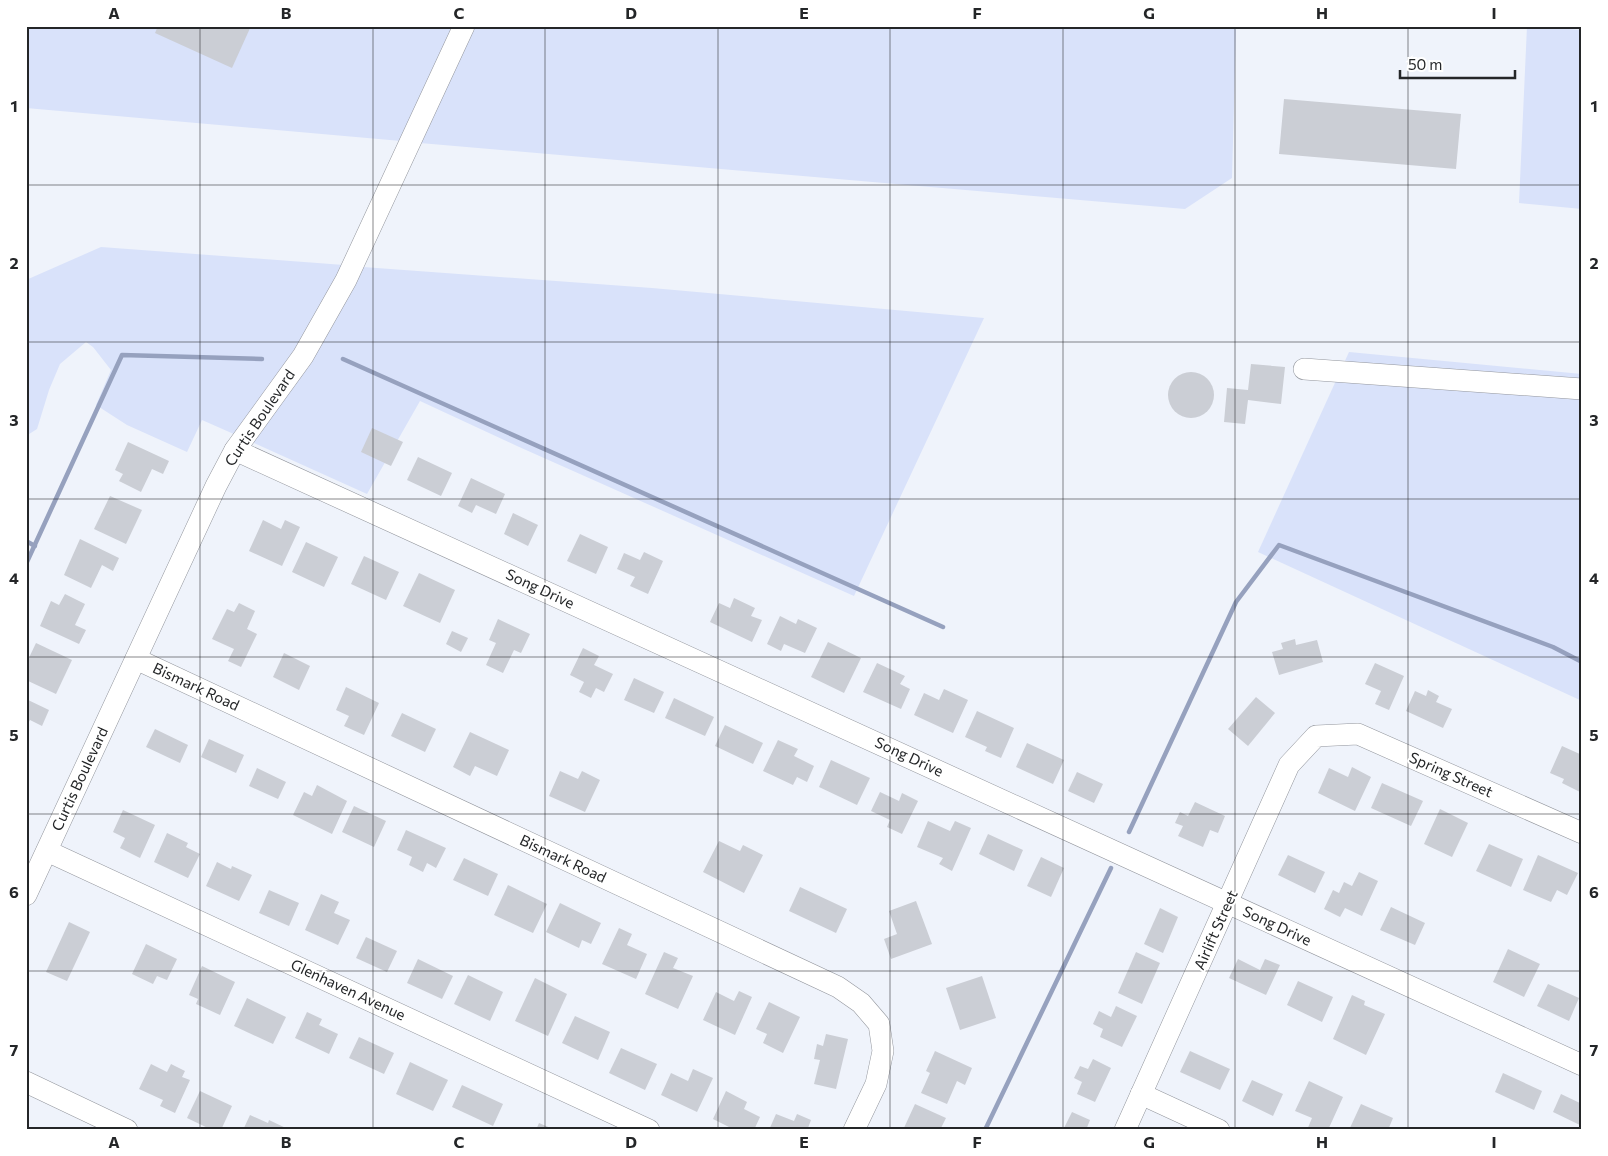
<svg xmlns="http://www.w3.org/2000/svg" width="1608" height="1156" viewBox="0 0 1608 1156" font-family="Commissioner,sans-serif">
	<style>
		.green { fill: #d9e2fa }
		.lines { fill: none; stroke-linecap: round; stroke-linejoin: round }
		.stream { stroke: #96a1be; stroke-width: 4.5 }
		.building { fill: #cbced5 }
		.minor-casing { stroke: #93969d; stroke-width: 22 }
		.minor { stroke: #fff; stroke-width: 21 }
		.grid { fill: none; stroke: #242628; stroke-width: 1; stroke-opacity: 0.55 }
		.labels { text-anchor: middle; stroke-width: 4; stroke-linejoin: round; paint-order: stroke }
		.street-label { font-size: 15px; fill: #242628; stroke: #fff }
		.neatline { fill: none; stroke: #242628; stroke-width: 2 }
		.grid-label { font-size: 16px; text-anchor: middle; font-weight: bold; fill: #242628 }
	</style>
	<rect width="100%" height="100%" fill="#eff3fb"/>
	<!-- green -->
	<g class="green">
		<path d="M26,26H455L401,141L26,108Z"/>
		<path d="M474,26H1233L1236,30L1232,178L1185,209L420,143Z"/>
		<path d="M1527,26L1582,30V209L1519,203Z"/>
		<path d="M101,247L344,265L295,351L236,435L202,420L187,452L127,425L96,405L111,370L93,347L86,342L60,364L49,390L37,429L26,436V280Z"/>
		<path d="M363,267L652,288L984,318L854,596L517,446L420,401L367,494L252,442Z"/>
		<path d="M1349,352L1582,374V701L1258,552Z"/>
	</g>
	<g class="lines">
		<!-- stream -->
		<g class="stream">
			<path d="M343,359L943,627"/>
			<path d="M26,541L35,546"/>
			<path d="M26,564L122,355L262,359"/>
			<path d="M1129,832L1236,602L1279,545L1553,647L1582,662"/>
			<path d="M985,1130L1111,868"/>
		</g>
	</g>
	<!-- building -->
	<g class="building">
		<path d="M158,26H251L232,68L155,33Z"/>
		<path d="M1284,99L1461,114L1456,169L1279,154Z"/>
		<path d="M1251,364L1285,367L1281,404L1248,400L1245,424L1224,422L1227,388L1248,390Z"/>
		<circle cx="1191" cy="395" r="23"/>
		<path d="M372,428L403,442L391,466L361,452Z"/>
		<path d="M128,442L169,461L163,474L152,469L141,492L119,481L123,474L115,470Z"/>
		<path d="M418,457L452,473L441,496L407,480Z"/>
		<path d="M471,478L505,494L496,514L476,505L472,513L458,506Z"/>
		<path d="M110,496L142,510L126,544L94,529Z"/>
		<path d="M513,513L538,525L528,546L504,534Z"/>
		<path d="M263,520L281,529L285,520L300,527L282,566L249,551Z"/>
		<path d="M580,534L608,547L596,574L567,561Z"/>
		<path d="M80,539L119,558L113,571L102,565L91,588L64,575Z"/>
		<path d="M306,542L338,557L324,587L292,572Z"/>
		<path d="M644,552L663,561L648,594L630,586L635,577L617,569L624,553L640,560Z"/>
		<path d="M364,556L399,572L386,600L351,584Z"/>
		<path d="M419,573L455,590L440,623L403,606Z"/>
		<path d="M65,594L85,604L75,625L86,630L79,644L40,626L51,601L59,605Z"/>
		<path d="M734,598L755,608L751,616L762,620L752,642L710,622L719,603L730,608Z"/>
		<path d="M239,603L255,611L247,629L257,634L241,667L228,661L234,649L212,639L227,609L234,612Z"/>
		<path d="M780,616L796,624L798,619L817,628L805,653L784,644L781,651L767,644Z"/>
		<path d="M498,619L530,634L521,653L514,650L503,673L486,665L496,643L489,640Z"/>
		<path d="M452,631L468,638L461,652L446,644Z"/>
		<path d="M1295,639L1296,645L1317,640L1323,662L1279,675L1272,652L1283,649L1281,643Z"/>
		<path d="M828,642L861,658L844,693L811,677Z"/>
		<path d="M36,643L72,660L56,694L26,680V664Z"/>
		<path d="M583,648L599,656L594,665L613,674L604,692L596,688L591,698L579,692L584,682L570,675Z"/>
		<path d="M284,653L310,666L299,690L273,677Z"/>
		<path d="M877,663L905,676L900,684L910,689L901,709L863,692Z"/>
		<path d="M1375,663L1404,676L1389,710L1375,704L1381,691L1365,684Z"/>
		<path d="M634,678L664,692L654,713L624,700Z"/>
		<path d="M346,687L379,703L364,735L344,726L349,716L336,710Z"/>
		<path d="M944,689L968,700L953,733L914,715L924,693L939,700Z"/>
		<path d="M1428,690L1439,696L1436,702L1452,709L1443,728L1406,711L1415,691L1426,696Z"/>
		<path d="M1256,697L1275,713L1248,746L1228,729Z"/>
		<path d="M674,698L714,717L705,736L665,718Z"/>
		<path d="M26,699L49,710L42,726L30,720L26,727Z"/>
		<path d="M977,711L1014,728L1001,758L985,751L987,747L965,737Z"/>
		<path d="M402,713L436,729L425,752L391,736Z"/>
		<path d="M725,725L763,743L753,764L715,746Z"/>
		<path d="M155,729L188,745L180,763L146,747Z"/>
		<path d="M470,732L509,750L497,776L475,766L470,776L453,767Z"/>
		<path d="M209,739L244,755L236,773L201,757Z"/>
		<path d="M778,740L798,749L794,756L814,766L807,782L797,777L793,785L763,771Z"/>
		<path d="M1027,743L1064,760L1053,784L1016,767Z"/>
		<path d="M1562,746L1582,755V793L1562,783L1564,779L1550,773Z"/>
		<path d="M831,760L870,778L857,805L819,787Z"/>
		<path d="M1352,767L1371,777L1355,811L1318,793L1329,768L1348,777Z"/>
		<path d="M257,768L286,782L278,799L249,786Z"/>
		<path d="M560,771L578,779L582,771L600,780L585,812L549,796Z"/>
		<path d="M1077,772L1103,784L1094,803L1068,791Z"/>
		<path d="M1382,783L1423,801L1411,826L1371,808Z"/>
		<path d="M317,785L347,801L332,834L293,815L304,792L312,796Z"/>
		<path d="M880,792L899,801L902,793L918,801L902,834L887,827L890,820L871,811Z"/>
		<path d="M1195,802L1225,816L1218,833L1210,830L1203,847L1178,836L1183,826L1175,823L1180,812L1188,816Z"/>
		<path d="M354,806L386,821L374,847L342,832Z"/>
		<path d="M1440,809L1468,823L1452,857L1424,844Z"/>
		<path d="M123,810L155,825L140,858L120,848L125,838L113,832Z"/>
		<path d="M928,821L950,831L955,821L971,828L952,871L939,864L943,858L917,847Z"/>
		<path d="M406,830L446,848L436,868L427,863L423,872L409,865L412,857L397,850Z"/>
		<path d="M167,833L188,843L186,847L200,854L188,878L154,862Z"/>
		<path d="M988,834L1023,850L1014,871L979,854Z"/>
		<path d="M719,841L740,851L743,845L763,855L744,893L703,872Z"/>
		<path d="M1489,844L1523,859L1511,887L1476,871Z"/>
		<path d="M1288,855L1325,872L1315,893L1278,875Z"/>
		<path d="M1538,855L1578,873L1567,895L1557,890L1551,902L1523,890Z"/>
		<path d="M1041,857L1064,868L1051,897L1027,886Z"/>
		<path d="M464,858L498,874L488,896L453,880Z"/>
		<path d="M217,862L231,869L232,866L252,875L239,901L206,886Z"/>
		<path d="M1359,872L1378,881L1362,916L1345,908L1340,917L1324,909L1333,890L1339,893L1344,882L1352,886Z"/>
		<path d="M508,885L547,904L533,933L494,915Z"/>
		<path d="M800,887L847,909L836,933L789,911Z"/>
		<path d="M269,890L299,903L289,926L259,913Z"/>
		<path d="M321,894L339,902L334,913L350,920L338,945L305,930Z"/>
		<path d="M916,901L932,944L891,959L884,939L897,934L889,911Z"/>
		<path d="M560,903L601,923L591,944L582,940L579,948L546,932Z"/>
		<path d="M1391,907L1425,923L1415,945L1380,930Z"/>
		<path d="M1160,908L1178,917L1163,953L1144,944Z"/>
		<path d="M69,922L90,932L67,981L46,972Z"/>
		<path d="M619,928L632,934L627,945L647,954L636,979L602,964Z"/>
		<path d="M366,937L397,951L387,972L356,958Z"/>
		<path d="M146,944L177,959L167,980L157,976L153,984L132,974Z"/>
		<path d="M1508,949L1540,964L1524,997L1493,982Z"/>
		<path d="M664,952L678,958L673,968L693,976L678,1009L645,994Z"/>
		<path d="M1136,952L1160,963L1142,1004L1118,993Z"/>
		<path d="M418,959L453,976L442,999L407,983Z"/>
		<path d="M1238,959L1260,970L1265,959L1280,965L1266,995L1229,978Z"/>
		<path d="M202,966L235,982L220,1015L196,1004L198,999L189,995Z"/>
		<path d="M468,975L503,992L490,1021L454,1004Z"/>
		<path d="M982,976L996,1018L960,1030L946,988Z"/>
		<path d="M535,978L567,994L548,1036L515,1021Z"/>
		<path d="M1298,981L1333,997L1322,1022L1287,1005Z"/>
		<path d="M1548,984L1579,998L1569,1021L1537,1006Z"/>
		<path d="M739,991L752,997L735,1035L703,1020L716,992L734,1001Z"/>
		<path d="M1352,995L1365,1001L1364,1005L1385,1014L1366,1055L1333,1039Z"/>
		<path d="M247,998L286,1017L273,1044L234,1026Z"/>
		<path d="M769,1002L800,1017L783,1053L763,1043L767,1034L756,1029Z"/>
		<path d="M1116,1006L1137,1016L1122,1047L1100,1037L1103,1029L1093,1024L1099,1011L1111,1017Z"/>
		<path d="M307,1012L322,1019L319,1025L338,1034L329,1054L295,1038Z"/>
		<path d="M575,1016L610,1032L598,1060L562,1043Z"/>
		<path d="M826,1034L848,1039L836,1089L814,1084L820,1060L814,1059L817,1044L823,1046Z"/>
		<path d="M359,1037L394,1053L384,1074L349,1058Z"/>
		<path d="M621,1048L657,1064L645,1090L609,1073Z"/>
		<path d="M935,1051L972,1068L965,1085L957,1081L947,1104L921,1093L930,1073L926,1071Z"/>
		<path d="M1190,1051L1230,1069L1220,1090L1180,1072Z"/>
		<path d="M1093,1059L1111,1068L1095,1102L1077,1094L1082,1082L1074,1078L1080,1066L1088,1069Z"/>
		<path d="M410,1062L448,1080L433,1111L396,1094Z"/>
		<path d="M151,1064L167,1072L171,1064L185,1071L182,1077L190,1080L175,1113L160,1106L163,1100L139,1089Z"/>
		<path d="M693,1069L713,1078L697,1112L661,1095L671,1073L688,1081Z"/>
		<path d="M1503,1073L1542,1091L1534,1110L1495,1092Z"/>
		<path d="M1252,1080L1283,1094L1273,1116L1242,1101Z"/>
		<path d="M1309,1081L1343,1097L1328,1130H1307L1312,1118L1295,1111Z"/>
		<path d="M462,1085L503,1104L493,1126L452,1107Z"/>
		<path d="M200,1091L232,1106L221,1130H212L187,1118Z"/>
		<path d="M726,1091L747,1102L744,1109L760,1117L754,1130H735L713,1119Z"/>
		<path d="M1561,1094L1582,1104V1126L1553,1112Z"/>
		<path d="M915,1104L946,1118L940,1130H903Z"/>
		<path d="M1361,1104L1393,1118L1388,1130H1349Z"/>
		<path d="M1072,1112L1090,1120L1086,1130H1063Z"/>
		<path d="M776,1114L794,1121L797,1114L811,1120L808,1128L813,1130H769Z"/>
		<path d="M250,1115L268,1123L269,1120L290,1130H243Z"/>
		<path d="M539,1123L555,1130H536Z"/>
	</g>
	<g class="lines">
		<defs>
			<g id="minor">
				<path d="M1304,369L1582,389"/>
				<path d="M235,450L1582,1065"/>
				<path d="M136,659L838,987L861,1003L879,1024L883,1051L876,1084L854,1130"/>
				<path d="M47,851L649,1130"/>
				<path d="M26,895L216,486L235,450L303,356L346,280L464,26"/>
				<path d="M26,1082L127,1130"/>
				<path d="M1141,1094L1219,1130"/>
				<path d="M1125,1130L1289,765L1316,736L1358,734L1582,833"/>
			</g>
		</defs>
		<!-- minor casing -->
		<use href="#minor" class="minor-casing"/>
		<!-- minor -->
		<use href="#minor" class="minor"/>
	</g>
	<!-- grid -->
	<path class="grid" d="M200,26V1130M373,26V1130M545,26V1130M718,26V1130M890,26V1130M1063,26V1130M1235,26V1130M1408,26V1130M26,185H1582M26,342H1582M26,499H1582M26,657H1582M26,814H1582M26,971H1582"/>
	<g class="labels">
		<!-- street labels -->
		<g class="street-label">
			<text transform="translate(260 418) rotate(-56)" y="5">Curtis Boulevard</text>
			<text transform="translate(540 589) rotate(25)" y="5">Song Drive</text>
			<text transform="translate(196 687) rotate(25)" y="5">Bismark Road</text>
			<text transform="translate(909 757) rotate(25)" y="5">Song Drive</text>
			<text transform="translate(1451 775) rotate(24)" y="5">Spring Street</text>
			<text transform="translate(80 779) rotate(-65)" y="5">Curtis Boulevard</text>
			<text transform="translate(563 859) rotate(25)" y="5">Bismark Road</text>
			<text transform="translate(1277 926) rotate(25)" y="5">Song Drive</text>
			<text transform="translate(1216 930) rotate(-66)" y="5">Airlift Street</text>
			<text transform="translate(348 990) rotate(25)" y="5">Glenhaven Avenue</text>
		</g>
	</g>
	<!-- border -->
	<rect width="1608" height="1156" fill="none" stroke="#ffffff" stroke-width="55"/>
	<!-- scale -->
	<path d="M1400 70v8h115v-8" fill="none" stroke="#242628" stroke-width="2.5"/>
	<text x="1408" y="70" font-size="15" fill="#242628" stroke="#ffffff" stroke-width="4" paint-order="stroke">50 m</text>
	<rect x="28" y="28" width="1552" height="1100" class="neatline"/>
	<g class="grid-label">
		<text x="114" y="19">A</text>
		<text x="286" y="19">B</text>
		<text x="459" y="19">C</text>
		<text x="631" y="19">D</text>
		<text x="804" y="19">E</text>
		<text x="977" y="19">F</text>
		<text x="1149" y="19">G</text>
		<text x="1322" y="19">H</text>
		<text x="1494" y="19">I</text>
		<text x="14" y="112">1</text>
		<text x="1594" y="112">1</text>
		<text x="14" y="269">2</text>
		<text x="1594" y="269">2</text>
		<text x="14" y="426">3</text>
		<text x="1594" y="426">3</text>
		<text x="14" y="584">4</text>
		<text x="1594" y="584">4</text>
		<text x="14" y="741">5</text>
		<text x="1594" y="741">5</text>
		<text x="14" y="898">6</text>
		<text x="1594" y="898">6</text>
		<text x="14" y="1056">7</text>
		<text x="1594" y="1056">7</text>
		<text x="114" y="1148">A</text>
		<text x="286" y="1148">B</text>
		<text x="459" y="1148">C</text>
		<text x="631" y="1148">D</text>
		<text x="804" y="1148">E</text>
		<text x="977" y="1148">F</text>
		<text x="1149" y="1148">G</text>
		<text x="1322" y="1148">H</text>
		<text x="1494" y="1148">I</text>
	</g>
</svg>
